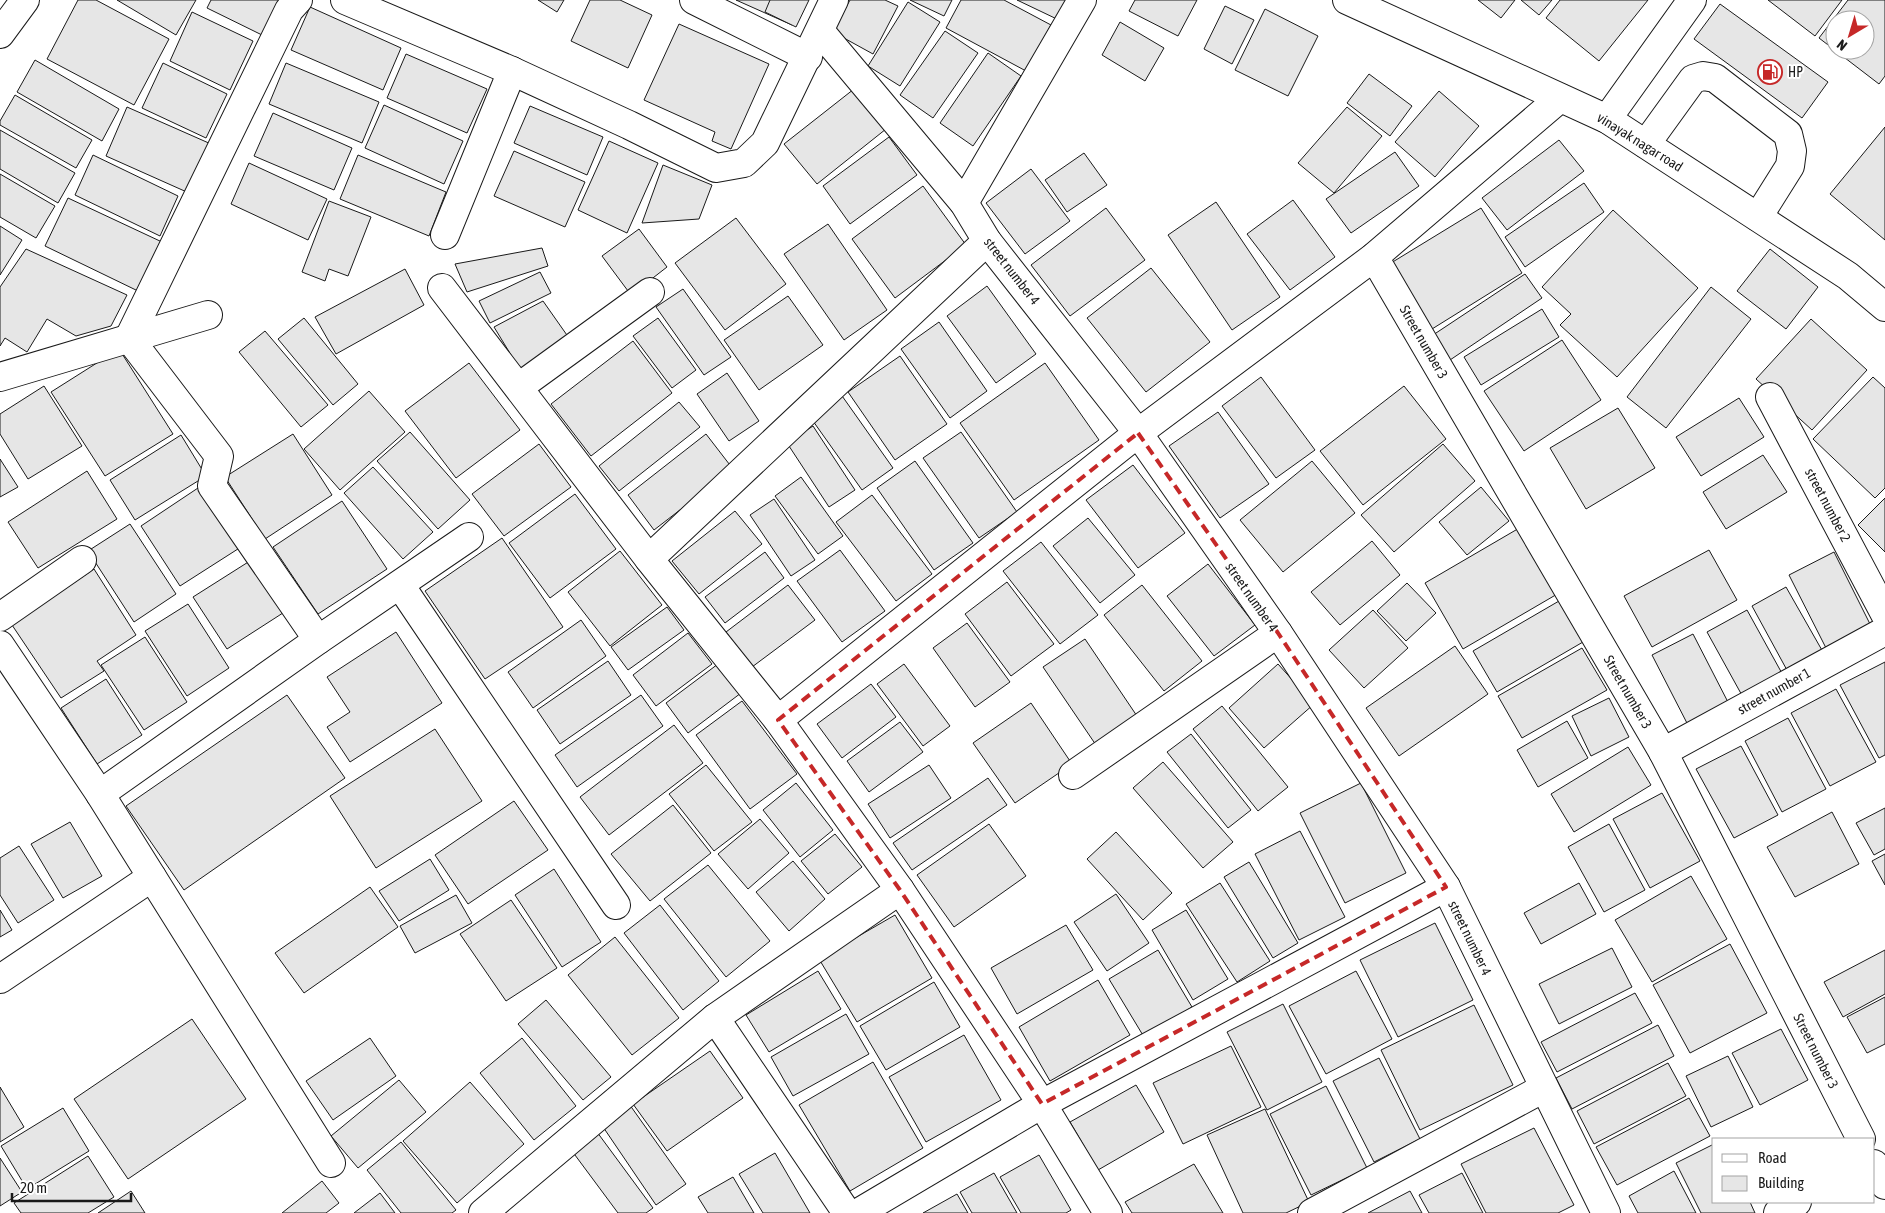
<svg xmlns="http://www.w3.org/2000/svg" width="1885" height="1213" viewBox="0 0 1885 1213" font-family="'Asap Condensed',sans-serif">
	<style>
		.building { fill: #e6e6e6; stroke: #1a1a1a; fill-rule: evenodd }
		.lines { fill: none; stroke-linecap: round; stroke-linejoin: round }
		.minor-casing { stroke: #1a1a1a; stroke-width: 30 }
		.minor { stroke: #fff; stroke-width: 28 }
		.marked { fill: none; stroke: #c62828; stroke-width: 4; stroke-dasharray: 10 6; stroke-linejoin: round }
		.labels { text-anchor: middle; stroke-width: 4; stroke-linejoin: round; paint-order: stroke }
		.poi-label { font-size: 14px; fill: #1a1a1a; stroke: #fff; text-anchor: start }
		.street-label { font-size: 14px; fill: #1a1a1a; stroke: #fff }
	</style>
	<rect width="100%" height="100%" fill="#fff"/>
	<!-- building -->
	<g class="building">
		<path d="M78,0H96L169,39L134,105L47,59Z"/>
		<path d="M117,0H196L176,35Z"/>
		<path d="M211,0H279L262,35L207,8Z"/>
		<path d="M538,0H564L557,12Z"/>
		<path d="M590,0H620L652,15L628,68L571,41Z"/>
		<path d="M736,0H802L792,25Z"/>
		<path d="M770,0H809L796,27L765,12Z"/>
		<path d="M850,0H885L898,6L873,54L833,32Z"/>
		<path d="M910,0H952L944,16Z"/>
		<path d="M961,0H1004L1051,25L1026,71L946,28Z"/>
		<path d="M1017,0H1071L1061,21Z"/>
		<path d="M1135,0H1197L1178,36L1129,11Z"/>
		<path d="M1478,0H1515L1501,18Z"/>
		<path d="M1521,0H1552L1539,15Z"/>
		<path d="M1560,0H1648L1599,61L1546,18Z"/>
		<path d="M1768,0H1842L1815,36Z"/>
		<path d="M1848,0H1885V76L1879,84L1819,38ZM1835,20H1865V50H1835Z"/>
		<path d="M908,2L940,22L900,86L868,66Z"/>
		<path d="M1720,4L1828,82L1802,118L1694,39Z"/>
		<path d="M1225,6L1254,20L1232,64L1204,49Z"/>
		<path d="M310,7L401,48L383,90L291,50Z"/>
		<path d="M1265,9L1318,36L1288,96L1235,70Z"/>
		<path d="M192,12L253,41L230,90L170,61Z"/>
		<path d="M1120,22L1164,48L1145,81L1102,55Z"/>
		<path d="M679,24L769,64L731,149L712,141L715,132L644,100Z"/>
		<path d="M945,31L978,53L933,118L900,95Z"/>
		<path d="M988,53L1021,76L973,146L940,123Z"/>
		<path d="M406,54L487,89L467,133L387,98Z"/>
		<path d="M35,60L119,109L102,141L17,92Z"/>
		<path d="M163,63L227,94L206,138L142,108Z"/>
		<path d="M286,63L379,102L362,143L269,104Z"/>
		<path d="M1369,74L1412,106L1390,136L1347,103Z"/>
		<path d="M854,89L886,129L817,184L784,144Z"/>
		<path d="M1439,91L1479,126L1435,177L1395,142Z"/>
		<path d="M15,95L92,140L76,168L0,125V121Z"/>
		<path d="M384,105L463,141L444,184L365,148Z"/>
		<path d="M530,106L603,137L587,175L514,143Z"/>
		<path d="M127,107L211,144L189,193L106,156Z"/>
		<path d="M1347,107L1382,136L1334,193L1298,163Z"/>
		<path d="M273,113L352,148L334,190L254,156Z"/>
		<path d="M1885,127V240L1830,194Z"/>
		<path d="M0,130L75,173L58,203L0,169Z"/>
		<path d="M889,137L917,175L850,224L823,186Z"/>
		<path d="M1559,140L1584,171L1507,230L1482,198Z"/>
		<path d="M609,141L658,163L627,233L578,210Z"/>
		<path d="M514,151L585,182L565,227L494,196Z"/>
		<path d="M1395,152L1419,186L1351,233L1326,199Z"/>
		<path d="M1084,153L1107,185L1067,212L1045,180Z"/>
		<path d="M93,155L178,196L160,236L75,195Z"/>
		<path d="M358,155L446,192L429,236L340,199Z"/>
		<path d="M249,163L327,199L308,240L231,204Z"/>
		<path d="M663,165L712,185L699,219L642,223Z"/>
		<path d="M1031,169L1070,221L1025,254L986,203Z"/>
		<path d="M0,174L55,206L36,238L0,217Z"/>
		<path d="M1584,183L1604,212L1525,267L1505,237Z"/>
		<path d="M923,186L966,245L895,298L852,239Z"/>
		<path d="M68,198L162,242L138,291L45,246Z"/>
		<path d="M1293,200L1335,257L1290,290L1247,234Z"/>
		<path d="M329,201L371,217L348,276L329,269L325,281L302,272Z"/>
		<path d="M1216,202L1280,297L1232,330L1168,235Z"/>
		<path d="M1106,208L1145,260L1070,316L1031,265Z"/>
		<path d="M1481,208L1522,273L1432,329L1391,263Z"/>
		<path d="M1613,210L1698,288L1617,377L1560,325L1571,314L1542,287Z"/>
		<path d="M736,218L786,284L725,330L675,263Z"/>
		<path d="M828,224L887,310L844,340L784,254Z"/>
		<path d="M0,226L22,240L0,275Z"/>
		<path d="M639,229L667,267L631,295L602,256Z"/>
		<path d="M542,248L548,266L467,292L455,264Z"/>
		<path d="M26,249L127,295L111,326L76,336L47,319L27,352L5,338L0,346V287Z"/>
		<path d="M1770,249L1818,287L1786,329L1737,291Z"/>
		<path d="M1151,268L1210,342L1146,392L1087,318Z"/>
		<path d="M405,269L424,305L336,354L315,317Z"/>
		<path d="M540,272L551,293L490,323L479,301Z"/>
		<path d="M1525,274L1542,298L1450,360L1433,335Z"/>
		<path d="M987,286L1036,354L996,383L947,316Z"/>
		<path d="M1711,287L1751,319L1666,428L1627,397Z"/>
		<path d="M683,289L731,357L704,375L656,307Z"/>
		<path d="M788,296L823,345L759,390L724,340Z"/>
		<path d="M543,301L569,338L522,373L494,327Z"/>
		<path d="M1542,309L1559,337L1481,385L1464,357Z"/>
		<path d="M304,318L358,384L333,405L278,339Z"/>
		<path d="M658,318L696,370L672,388L633,336Z"/>
		<path d="M1811,319L1867,370L1812,430L1756,379Z"/>
		<path d="M939,322L987,391L950,418L901,349Z"/>
		<path d="M265,331L328,405L301,427L239,352Z"/>
		<path d="M1562,340L1601,400L1524,451L1484,391Z"/>
		<path d="M633,341L672,393L591,456L551,404Z"/>
		<path d="M119,349L173,434L105,476L51,392Z"/>
		<path d="M900,356L947,424L895,460L848,392Z"/>
		<path d="M469,363L520,430L456,478L405,411Z"/>
		<path d="M1045,363L1099,440L1014,500L960,423Z"/>
		<path d="M727,373L759,421L729,441L697,394Z"/>
		<path d="M1261,377L1315,450L1276,478L1222,406Z"/>
		<path d="M1873,377L1885,388V488L1875,498L1813,439Z"/>
		<path d="M44,386L82,446L28,479L0,434V414Z"/>
		<path d="M1404,386L1446,439L1363,505L1320,451Z"/>
		<path d="M369,391L405,432L340,490L304,449Z"/>
		<path d="M840,393L893,468L862,490L808,414Z"/>
		<path d="M1739,398L1764,437L1701,476L1676,437Z"/>
		<path d="M679,402L700,427L619,491L599,466Z"/>
		<path d="M1618,408L1655,468L1586,509L1550,448Z"/>
		<path d="M1218,412L1269,484L1220,518L1169,446Z"/>
		<path d="M813,426L855,490L829,507L787,443Z"/>
		<path d="M410,432L470,500L438,529L377,461Z"/>
		<path d="M961,432L1017,512L979,538L923,458Z"/>
		<path d="M293,434L332,495L265,539L225,477Z"/>
		<path d="M706,434L733,469L654,530L628,495Z"/>
		<path d="M181,435L206,476L135,520L110,480Z"/>
		<path d="M539,444L571,487L504,536L472,494Z"/>
		<path d="M1443,444L1475,481L1394,552L1361,515Z"/>
		<path d="M1763,455L1787,492L1726,529L1703,492Z"/>
		<path d="M0,459L18,487L0,497Z"/>
		<path d="M915,461L973,543L934,570L877,488Z"/>
		<path d="M1312,461L1355,513L1283,572L1240,520Z"/>
		<path d="M1133,465L1185,533L1138,568L1086,500Z"/>
		<path d="M373,467L433,532L403,559L344,493Z"/>
		<path d="M87,471L117,519L38,568L8,522Z"/>
		<path d="M801,477L843,536L818,554L775,496Z"/>
		<path d="M201,486L241,547L180,586L141,526Z"/>
		<path d="M1481,487L1509,521L1467,555L1439,522Z"/>
		<path d="M575,494L616,549L550,598L509,543Z"/>
		<path d="M872,495L932,574L896,601L836,522Z"/>
		<path d="M1885,498V552L1858,525Z"/>
		<path d="M774,499L815,560L791,576L750,515Z"/>
		<path d="M342,501L387,569L318,614L273,547Z"/>
		<path d="M735,511L762,544L699,594L672,561Z"/>
		<path d="M1088,518L1135,575L1100,603L1053,546Z"/>
		<path d="M130,524L176,594L134,622L88,551Z"/>
		<path d="M1521,527L1559,593L1463,649L1425,583Z"/>
		<path d="M502,538L563,627L485,679L425,591Z"/>
		<path d="M1372,541L1400,575L1340,625L1311,592Z"/>
		<path d="M1041,542L1098,615L1060,644L1003,571Z"/>
		<path d="M840,550L885,611L842,642L797,581Z"/>
		<path d="M1709,550L1737,600L1652,647L1624,596Z"/>
		<path d="M620,551L662,605L610,646L568,592Z"/>
		<path d="M765,552L784,578L725,623L705,597Z"/>
		<path d="M1834,552L1871,626L1826,648L1789,575Z"/>
		<path d="M253,559L286,611L227,649L193,597Z"/>
		<path d="M1208,564L1255,625L1214,656L1167,596Z"/>
		<path d="M94,569L136,635L97,661L104,671L61,698L12,625Z"/>
		<path d="M1007,582L1054,644L1011,676L965,614Z"/>
		<path d="M1407,583L1436,613L1406,641L1377,611Z"/>
		<path d="M788,585L815,620L752,667L726,632Z"/>
		<path d="M1142,585L1202,661L1164,691L1104,615Z"/>
		<path d="M1786,587L1823,652L1788,672L1752,606Z"/>
		<path d="M1559,601L1583,642L1497,692L1473,651Z"/>
		<path d="M188,604L229,668L187,696L145,631Z"/>
		<path d="M667,607L684,630L628,670L611,647Z"/>
		<path d="M1373,610L1408,648L1364,688L1329,650Z"/>
		<path d="M1747,610L1784,677L1744,699L1707,632Z"/>
		<path d="M581,620L606,656L533,708L508,672Z"/>
		<path d="M967,623L1010,682L975,707L933,648Z"/>
		<path d="M396,632L442,703L350,762L327,727L350,712L327,677Z"/>
		<path d="M688,633L712,664L656,706L633,675Z"/>
		<path d="M1693,634L1730,706L1689,727L1652,655Z"/>
		<path d="M145,637L187,702L144,730L101,665Z"/>
		<path d="M1085,639L1139,719L1098,748L1043,667Z"/>
		<path d="M1455,646L1488,694L1399,756L1366,708Z"/>
		<path d="M1582,648L1607,690L1522,738L1498,696Z"/>
		<path d="M608,661L631,695L560,744L537,710Z"/>
		<path d="M1885,662V755L1879,758L1840,685Z"/>
		<path d="M718,664L741,693L688,733L666,703Z"/>
		<path d="M904,664L950,726L923,746L877,684Z"/>
		<path d="M1278,664L1314,704L1264,748L1229,708Z"/>
		<path d="M106,679L142,735L97,764L61,708Z"/>
		<path d="M871,684L896,717L842,758L817,724Z"/>
		<path d="M1836,689L1876,762L1830,786L1791,713Z"/>
		<path d="M287,695L345,778L184,890L126,806Z"/>
		<path d="M641,695L663,726L577,787L555,755Z"/>
		<path d="M1609,698L1629,737L1591,756L1572,716Z"/>
		<path d="M742,701L797,774L750,809L696,735Z"/>
		<path d="M1031,703L1072,764L1015,803L973,743Z"/>
		<path d="M1222,706L1288,787L1258,811L1193,729Z"/>
		<path d="M1788,718L1826,789L1782,812L1745,741Z"/>
		<path d="M1567,721L1588,758L1538,787L1517,750Z"/>
		<path d="M900,722L923,752L869,792L847,761Z"/>
		<path d="M674,725L703,763L609,835L580,797Z"/>
		<path d="M435,729L482,801L376,868L330,796Z"/>
		<path d="M1191,734L1251,810L1228,828L1167,752Z"/>
		<path d="M1741,746L1778,815L1734,838L1696,769Z"/>
		<path d="M1628,747L1651,785L1574,832L1551,794Z"/>
		<path d="M1163,762L1233,842L1203,868L1133,788Z"/>
		<path d="M706,765L752,822L714,851L669,794Z"/>
		<path d="M929,765L951,798L890,838L868,804Z"/>
		<path d="M988,778L1007,805L912,870L893,843Z"/>
		<path d="M796,783L833,830L800,857L763,810Z"/>
		<path d="M1361,783L1406,873L1345,903L1300,813Z"/>
		<path d="M1662,793L1700,861L1650,888L1613,819Z"/>
		<path d="M514,801L548,850L468,904L435,855Z"/>
		<path d="M673,805L711,853L650,901L611,854Z"/>
		<path d="M1885,808V849L1874,855L1856,823Z"/>
		<path d="M1832,812L1859,864L1795,897L1767,847Z"/>
		<path d="M760,819L789,853L748,889L718,854Z"/>
		<path d="M70,822L102,876L63,898L31,844Z"/>
		<path d="M989,824L1026,876L954,927L917,875Z"/>
		<path d="M1609,824L1645,890L1604,912L1568,847Z"/>
		<path d="M1300,831L1345,917L1299,940L1255,854Z"/>
		<path d="M1116,832L1172,893L1143,920L1087,859Z"/>
		<path d="M835,834L862,867L828,894L801,861Z"/>
		<path d="M19,846L54,900L18,923L0,895V858Z"/>
		<path d="M1885,854V885L1872,861Z"/>
		<path d="M430,859L449,890L399,921L379,891Z"/>
		<path d="M793,861L825,899L789,931L756,892Z"/>
		<path d="M1249,862L1298,943L1273,958L1224,877Z"/>
		<path d="M708,865L770,941L726,977L664,899Z"/>
		<path d="M554,869L601,942L562,967L515,895Z"/>
		<path d="M1691,876L1727,939L1652,982L1615,920Z"/>
		<path d="M1220,883L1270,961L1237,982L1186,904Z"/>
		<path d="M1579,883L1596,914L1541,944L1524,913Z"/>
		<path d="M370,887L398,927L304,993L275,953Z"/>
		<path d="M1116,894L1149,943L1107,971L1074,922Z"/>
		<path d="M456,895L472,923L415,953L400,926Z"/>
		<path d="M511,900L557,968L506,1001L460,934Z"/>
		<path d="M660,905L719,981L683,1010L624,933Z"/>
		<path d="M0,910L12,930L0,937Z"/>
		<path d="M1186,910L1228,979L1193,1000L1152,930Z"/>
		<path d="M895,915L932,978L857,1022L819,959Z"/>
		<path d="M1435,923L1473,1000L1398,1037L1360,960Z"/>
		<path d="M1066,925L1093,970L1017,1014L991,968Z"/>
		<path d="M615,937L679,1018L632,1055L568,975Z"/>
		<path d="M1730,944L1767,1013L1690,1053L1653,985Z"/>
		<path d="M1612,948L1632,987L1559,1024L1539,984Z"/>
		<path d="M1158,950L1192,1007L1144,1037L1109,979Z"/>
		<path d="M1885,950V994L1843,1017L1824,982Z"/>
		<path d="M818,971L841,1009L769,1052L746,1015Z"/>
		<path d="M1356,971L1392,1039L1326,1074L1289,1006Z"/>
		<path d="M1098,980L1130,1035L1050,1081L1019,1027Z"/>
		<path d="M934,982L960,1027L886,1070L860,1026Z"/>
		<path d="M1635,993L1652,1023L1557,1072L1541,1042Z"/>
		<path d="M1885,997V1044L1867,1053L1847,1017Z"/>
		<path d="M546,1000L611,1077L583,1100L518,1024Z"/>
		<path d="M1283,1004L1322,1082L1267,1110L1227,1032Z"/>
		<path d="M1474,1005L1513,1085L1420,1130L1381,1050Z"/>
		<path d="M846,1014L869,1054L793,1096L771,1057Z"/>
		<path d="M192,1019L246,1099L128,1179L74,1099Z"/>
		<path d="M1658,1025L1674,1056L1572,1109L1556,1078Z"/>
		<path d="M1781,1029L1808,1080L1760,1105L1732,1053Z"/>
		<path d="M964,1035L1001,1100L926,1142L889,1077Z"/>
		<path d="M370,1038L396,1076L333,1120L306,1081Z"/>
		<path d="M522,1038L576,1106L534,1140L480,1073Z"/>
		<path d="M1231,1046L1261,1107L1183,1144L1153,1083Z"/>
		<path d="M710,1051L743,1098L667,1151L633,1104Z"/>
		<path d="M1728,1056L1753,1107L1711,1127L1686,1076Z"/>
		<path d="M1379,1058L1420,1139L1374,1162L1333,1081Z"/>
		<path d="M873,1062L923,1148L850,1191L799,1105Z"/>
		<path d="M1668,1063L1686,1096L1594,1144L1577,1111Z"/>
		<path d="M399,1080L426,1112L358,1168L331,1136Z"/>
		<path d="M470,1082L524,1144L457,1203L403,1141Z"/>
		<path d="M1136,1085L1164,1132L1098,1170L1070,1122Z"/>
		<path d="M1326,1086L1367,1168L1311,1195L1270,1114Z"/>
		<path d="M0,1087L24,1127L0,1142Z"/>
		<path d="M1689,1098L1710,1136L1617,1185L1596,1147Z"/>
		<path d="M627,1101L686,1184L656,1205L599,1121Z"/>
		<path d="M63,1108L89,1151L27,1189L1,1146Z"/>
		<path d="M1265,1109L1309,1202L1286,1213H1243L1207,1135Z"/>
		<path d="M1534,1128L1574,1205L1558,1213H1486L1461,1164Z"/>
		<path d="M597,1132L653,1208L646,1213H618L572,1151Z"/>
		<path d="M401,1142L456,1210L452,1213H401L367,1170Z"/>
		<path d="M1714,1144V1202H1750L1755,1213H1701L1676,1163Z"/>
		<path d="M775,1153L810,1213H763L739,1174Z"/>
		<path d="M1039,1155L1071,1210L1066,1213H1021L1000,1177Z"/>
		<path d="M88,1156L114,1197L88,1213H21L14,1203Z"/>
		<path d="M0,1158L22,1192L0,1206Z"/>
		<path d="M1194,1164L1223,1213H1132L1125,1202Z"/>
		<path d="M1674,1171L1696,1213H1638L1629,1196Z"/>
		<path d="M994,1173L1017,1213H972L960,1192Z"/>
		<path d="M1462,1173L1483,1213H1429L1419,1195Z"/>
		<path d="M733,1177L754,1213H708L698,1197Z"/>
		<path d="M322,1181L339,1203L326,1213H282Z"/>
		<path d="M131,1191L145,1213H98Z"/>
		<path d="M1410,1191L1422,1213H1368Z"/>
		<path d="M380,1193L395,1213H354Z"/>
		<path d="M957,1194L968,1213H923Z"/>
	</g>
	<g class="lines">
		<defs>
			<g id="minor">
				<path d="M298,0L289,10L129,338L219,456L212,486L318,640"/>
				<path d="M345,0L512,71L629,125L716,168L744,163L765,143L834,0"/>
				<path d="M694,0L808,57"/>
				<path d="M1347,0L1607,119L1848,276L1885,307"/>
				<path d="M820,31L964,203L987,241L1138,433L1278,633L1446,887L1606,1213"/>
				<path d="M0,34L25,0"/>
				<path d="M1607,119L1692,0"/>
				<path d="M1646,144L1693,79L1703,76L1715,78L1788,134L1792,151L1790,166L1758,217"/>
				<path d="M964,203L1082,0"/>
				<path d="M445,235L512,71"/>
				<path d="M1374,257L1663,752L1861,1139"/>
				<path d="M442,288L649,559L778,720L900,890L1042,1104L1108,1213"/>
				<path d="M0,377L208,315"/>
				<path d="M519,387L650,292"/>
				<path d="M1770,397L1885,614"/>
				<path d="M649,559L987,241"/>
				<path d="M400,585L616,905"/>
				<path d="M0,617L82,560"/>
				<path d="M0,645L100,794L331,1163"/>
				<path d="M778,720L1138,433L1374,257L1560,98"/>
				<path d="M1663,752L1885,631"/>
				<path d="M1073,775L1278,633"/>
				<path d="M100,794L318,640L469,537"/>
				<path d="M0,979L152,877"/>
				<path d="M715,1018L847,1213"/>
				<path d="M1874,1164L1885,1185"/>
				<path d="M483,1213L715,1018L900,890"/>
				<path d="M858,1213L1042,1104L1446,887"/>
				<path d="M1312,1213L1544,1088"/>
				<path d="M1778,1213L1797,1202"/>
			</g>
		</defs>
		<!-- minor casing -->
		<use href="#minor" class="minor-casing"/>
		<!-- minor -->
		<use href="#minor" class="minor"/>
	</g>
	<!-- marked area -->
	<path class="marked" d="M1138,433L1278,633L1446,887L1042,1104L900,890L778,720Z"/>
	<!-- icons -->
	<defs>
		<symbol id="fuel-ring" viewBox="-11 -11 22 22"><circle r="9.5" fill="#fff" stroke="#c62828" stroke-width="1.5"/><path d="M-5.5-6h7V0h2V4h1.3V-2.5L3-4.5l.8-.8L6-3V5H2.5V1h-1V6h-7ZM-4.2-4.7v3.2H.2V-4.7Z" fill="#c62828"/></symbol>
	</defs>
	<g fill-rule="evenodd">
		<use href="#fuel-ring" x="1756" y="58" width="28" height="28"/>
	</g>
	<g class="labels">
		<!-- poi labels -->
		<g class="poi-label">
			<text x="1788" y="77">HP</text>
		</g>
		<!-- street labels -->
		<g class="street-label">
			<text transform="translate(1640 142) rotate(32)" y="5">vinayak nagar road</text>
			<text transform="translate(1012 271) rotate(52)" y="5">street number 4</text>
			<text transform="translate(1424 342) rotate(60)" y="5">Street number 3</text>
			<text transform="translate(1828 505) rotate(62)" y="5">street number 2</text>
			<text transform="translate(1252 597) rotate(55)" y="5">street number 4</text>
			<text transform="translate(1774 691) rotate(-29)" y="5">street number 1</text>
			<text transform="translate(1628 692) rotate(60)" y="5">Street number 3</text>
			<text transform="translate(1470 938) rotate(64)" y="5">street number 4</text>
			<text transform="translate(1816 1051) rotate(63)" y="5">Street number 3</text>
		</g>
	</g>
	<!-- legend -->
	<rect x="1712" y="1138" width="162" height="65" fill="#ffffff" stroke="#a3a3a3"/>
	<rect x="1722" y="1154" width="25" height="8" fill="#ffffff" stroke="#a3a3a3"/>
	<text x="1758" y="1163" font-size="15" fill="#1a1a1a">Road</text>
	<rect x="1722" y="1176" width="25" height="15" fill="#e6e6e6" stroke="#a3a3a3"/>
	<text x="1758" y="1188" font-size="15" fill="#1a1a1a">Building</text>
	<!-- north arrow -->
	<g transform="translate(1850 35) rotate(218)"><circle r="24" fill="#ffffff" stroke="#a3a3a3"/>
	<path d="M0-4L9 19L0 12L-9 19Z" fill="#c62828"/>
	<text y="-8" font-size="14" font-weight="bold" text-anchor="middle" fill="#1a1a1a">N</text>
	</g>
	<!-- scale -->
	<path d="M12 1193v8h119v-8" fill="none" stroke="#1a1a1a" stroke-width="2.5"/>
	<text x="20" y="1193" font-size="15" fill="#1a1a1a" stroke="#ffffff" stroke-width="4" paint-order="stroke">20 m</text>
</svg>
